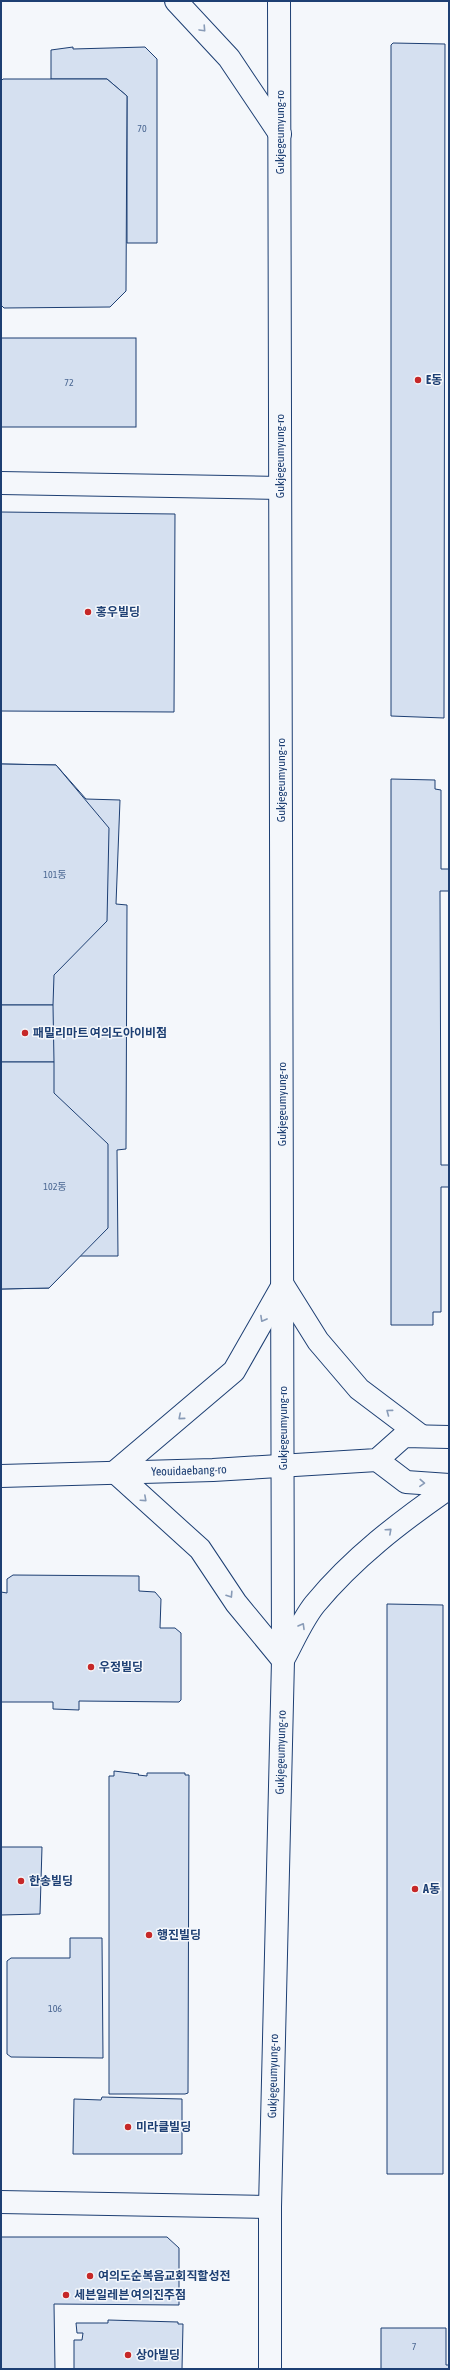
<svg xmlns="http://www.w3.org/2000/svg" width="450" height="2370" viewBox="0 0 450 2370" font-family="'Asap Condensed','Noto Sans KR',sans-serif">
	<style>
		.building { fill: #d5e0f0; stroke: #1d3f73 }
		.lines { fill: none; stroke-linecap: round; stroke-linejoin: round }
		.minor-casing { stroke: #1d3f73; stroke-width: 24 }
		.major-casing { stroke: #1d3f73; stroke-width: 24 }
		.minor { stroke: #f4f7fb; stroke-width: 22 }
		.major { stroke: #f4f7fb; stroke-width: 22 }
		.oneway { stroke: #889bb7 }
		.poi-dot { fill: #c62828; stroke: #f4f7fb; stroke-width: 1.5 }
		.labels { text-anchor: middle; stroke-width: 3; stroke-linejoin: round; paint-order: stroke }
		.number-label { font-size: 10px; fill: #4b6792 }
		.street-label { font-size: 12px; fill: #1d3f73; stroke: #f4f7fb }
		.poi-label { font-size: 12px; font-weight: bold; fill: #1d3f73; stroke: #f4f7fb; text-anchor: start }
	</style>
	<rect width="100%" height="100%" fill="#f4f7fb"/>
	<!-- building -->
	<g class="building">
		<path d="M393,43L445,44L444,718L391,716V45Z"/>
		<path d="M73,47V49L145,47L157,59V243H127V96L107,79H51V50Z"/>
		<path d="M3,79H107L127,96L126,291L110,307L4,308L1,305V81Z"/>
		<rect x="1" y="338" width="135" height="89"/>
		<path d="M1,512L175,514L174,712L1,711Z"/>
		<path d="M1,764L56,765L86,799L120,800L116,904L127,905L126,1149L117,1150L118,1256H80L49,1288L1,1289Z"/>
		<path d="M1,764L56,765L109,828L107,921L54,975L53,1005H1Z"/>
		<path d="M391,779L435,780V789L441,790V869H449V891H440L441,1165H449V1187H441V1312H433V1325H391Z"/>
		<path d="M1,1005H53L54,1062H1Z"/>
		<path d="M1,1062H54V1093L108,1144V1228L49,1288L1,1289Z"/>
		<path d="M13,1575L139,1576V1591L155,1592L161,1599L160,1628H175L181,1633V1700L179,1702L79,1701V1710L53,1709V1702H1V1592L7,1593V1579Z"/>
		<path d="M387,1604L443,1605V2174H387Z"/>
		<path d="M114,1771L139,1774L138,1775L147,1776V1773H185V1775H189L188,2093L185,2094H109V1776H114Z"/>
		<path d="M1,1847H42L40,1914L1,1915Z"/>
		<path d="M70,1938H102L103,2058L11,2057L7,2054V1961L11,1958H70Z"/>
		<path d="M102,2097L182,2099V2154H73L74,2099L101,2100Z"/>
		<path d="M1,2237H167L179,2248V2305L54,2304L55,2369H1Z"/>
		<path d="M108,2320L178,2322V2324H183L182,2369H74V2340H82L83,2333H77L76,2323H108Z"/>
		<path d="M381,2328H446V2365H449V2369H381Z"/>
	</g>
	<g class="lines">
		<defs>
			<g id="minor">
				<path d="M176,1L229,58L280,134"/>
				<path d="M1,483L280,488"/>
				<path d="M1,2202L270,2207"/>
				<path id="s1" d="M270,2369V2207L283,1660L279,1"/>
			</g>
			<g id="major">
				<path d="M420,1435L359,1389L318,1341L283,1285L234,1371L115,1472L200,1549L236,1603L283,1660C293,1642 302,1620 315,1604C353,1558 400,1522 449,1488"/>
				<path d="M377,1460L406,1482L449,1485"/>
				<path id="s2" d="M1,1476L213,1470L377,1460L404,1436L449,1437"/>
			</g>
		</defs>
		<!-- minor casing -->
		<use href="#minor" class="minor-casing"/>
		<!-- major casing -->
		<use href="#major" class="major-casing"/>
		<!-- minor -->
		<use href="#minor" class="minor"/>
		<!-- major -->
		<use href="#major" class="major"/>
	</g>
	<!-- one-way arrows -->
	<defs><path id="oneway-chevron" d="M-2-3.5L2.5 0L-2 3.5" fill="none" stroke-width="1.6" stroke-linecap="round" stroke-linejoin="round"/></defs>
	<g class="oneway">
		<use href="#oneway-chevron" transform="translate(203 29) rotate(47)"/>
		<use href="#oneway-chevron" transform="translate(263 1319) rotate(119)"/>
		<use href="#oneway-chevron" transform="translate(389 1412) rotate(-143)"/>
		<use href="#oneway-chevron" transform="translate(181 1417) rotate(139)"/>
		<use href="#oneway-chevron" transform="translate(422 1483) rotate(3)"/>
		<use href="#oneway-chevron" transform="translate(144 1499) rotate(42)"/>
		<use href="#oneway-chevron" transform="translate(389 1531) rotate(-42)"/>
		<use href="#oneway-chevron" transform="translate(230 1595) rotate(57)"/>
		<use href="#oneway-chevron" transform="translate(302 1626) rotate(-60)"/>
	</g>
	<!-- markers -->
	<g class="poi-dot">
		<circle cx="418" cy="380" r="4"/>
		<circle cx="88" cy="612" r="4"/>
		<circle cx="25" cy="1033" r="4"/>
		<circle cx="91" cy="1667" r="4"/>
		<circle cx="21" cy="1881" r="4"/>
		<circle cx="415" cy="1889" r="4"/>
		<circle cx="149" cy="1935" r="4"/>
		<circle cx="128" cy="2127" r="4"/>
		<circle cx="90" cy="2276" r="4"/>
		<circle cx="66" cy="2295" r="4"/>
		<circle cx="128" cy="2355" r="4"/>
	</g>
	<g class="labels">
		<!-- number labels -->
		<g class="number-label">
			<text x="142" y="132">70</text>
			<text x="69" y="386">72</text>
			<text x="55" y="878">101동</text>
			<text x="55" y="1190">102동</text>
			<text x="55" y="2012">106</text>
			<text x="414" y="2350">7</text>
		</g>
		<!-- street labels -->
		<g class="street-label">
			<text transform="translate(280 132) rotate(-90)" y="4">Gukjegeumyung-ro</text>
			<text transform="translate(280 456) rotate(-90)" y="4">Gukjegeumyung-ro</text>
			<text transform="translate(281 780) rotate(-90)" y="4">Gukjegeumyung-ro</text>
			<text transform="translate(282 1104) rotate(-90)" y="4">Gukjegeumyung-ro</text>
			<text transform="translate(283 1428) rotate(-90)" y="4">Gukjegeumyung-ro</text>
			<text dy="4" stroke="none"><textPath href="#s2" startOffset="188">Yeouidaebang-ro</textPath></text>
			<text dy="4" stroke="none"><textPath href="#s1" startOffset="617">Gukjegeumyung-ro</textPath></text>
			<text dy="4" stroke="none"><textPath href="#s1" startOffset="293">Gukjegeumyung-ro</textPath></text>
		</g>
		<!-- poi labels -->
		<g class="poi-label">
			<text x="426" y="384">E동</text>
			<text x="96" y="616">홍우빌딩</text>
			<text x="33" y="1037">패밀리마트 여의도아이비점</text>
			<text x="99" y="1671">우정빌딩</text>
			<text x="29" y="1885">한송빌딩</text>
			<text x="423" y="1893">A동</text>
			<text x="157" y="1939">행진빌딩</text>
			<text x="136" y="2131">미라클빌딩</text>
			<text x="98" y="2280">여의도순복음교회직할성전</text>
			<text x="74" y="2299">세븐일레븐 여의진주점</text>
			<text x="136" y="2359">상아빌딩</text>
		</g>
	</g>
	<!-- border -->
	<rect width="450" height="2370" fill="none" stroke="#1d3f73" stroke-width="4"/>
</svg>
